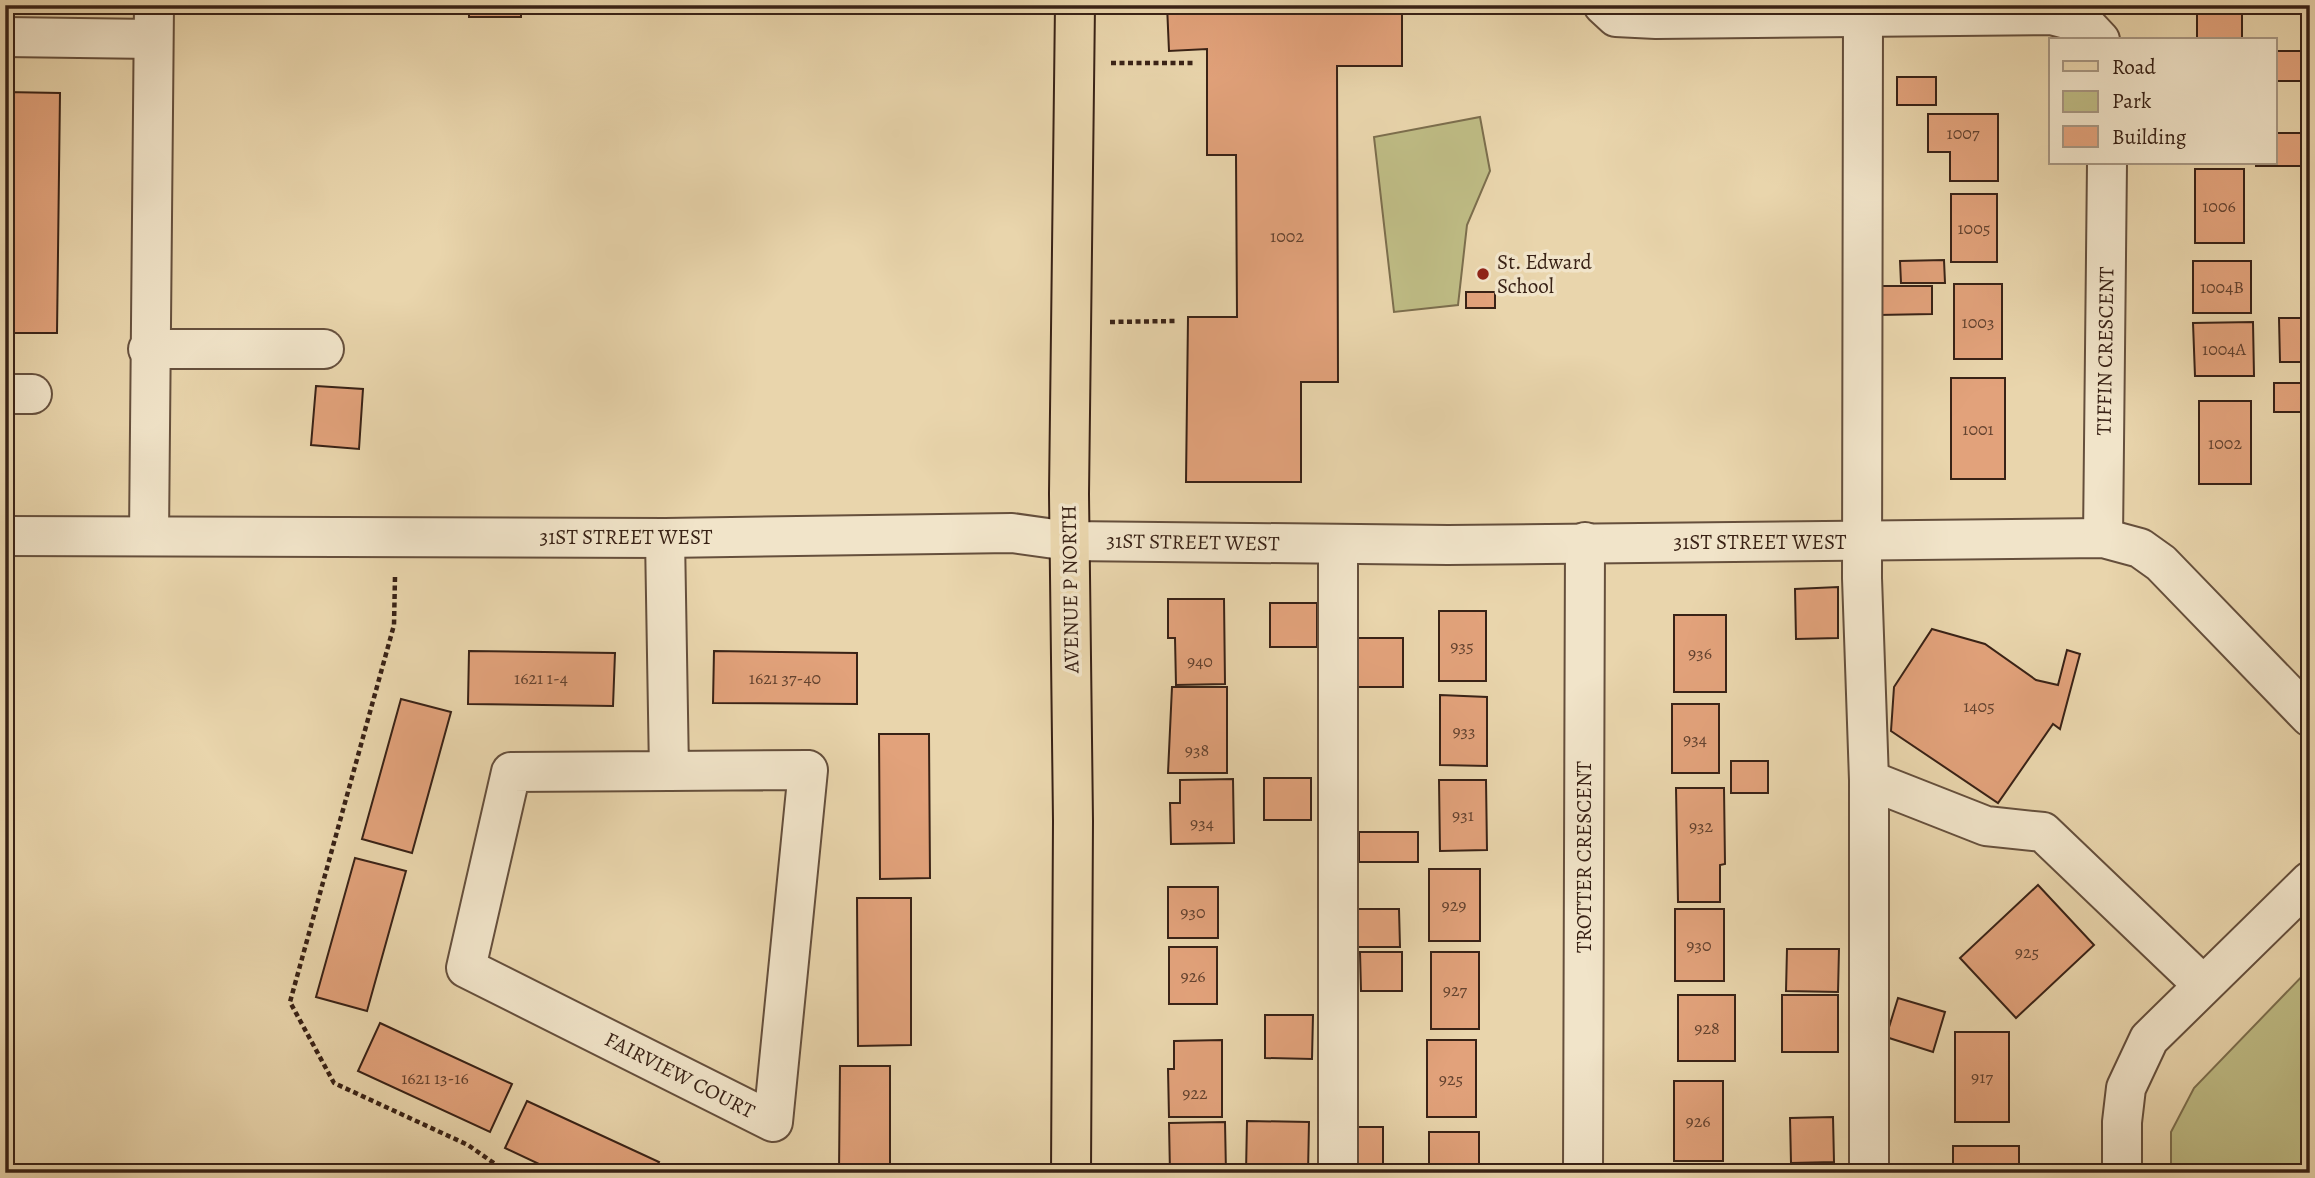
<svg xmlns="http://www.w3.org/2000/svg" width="2315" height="1178" viewBox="0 0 2315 1178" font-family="Alegreya,serif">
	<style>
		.green { fill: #bebb84; stroke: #7c6e4d; stroke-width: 2 }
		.building { fill: #e2a27b; stroke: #392216; stroke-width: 2 }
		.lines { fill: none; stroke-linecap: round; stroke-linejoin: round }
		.minor-casing { stroke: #654f3c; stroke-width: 42 }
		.major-casing { stroke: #392216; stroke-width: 42 }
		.path { stroke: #392216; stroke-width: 4.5; stroke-dasharray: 5 3.5; stroke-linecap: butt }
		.minor { stroke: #f1e4c9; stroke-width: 38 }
		.major { stroke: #e9d5ac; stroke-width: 38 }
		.poi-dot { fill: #8f2418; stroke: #f1e4c9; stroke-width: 2.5 }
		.labels { text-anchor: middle; stroke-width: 7; stroke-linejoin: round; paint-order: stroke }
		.number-label { font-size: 18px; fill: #63422f }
		.poi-label { font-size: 21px; fill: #392216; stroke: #f1e4c9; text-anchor: start }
		.street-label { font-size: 21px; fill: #392216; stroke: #f1e4c9 }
	</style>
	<rect width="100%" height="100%" fill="#e9d5ac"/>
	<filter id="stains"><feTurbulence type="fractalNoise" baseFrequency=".00286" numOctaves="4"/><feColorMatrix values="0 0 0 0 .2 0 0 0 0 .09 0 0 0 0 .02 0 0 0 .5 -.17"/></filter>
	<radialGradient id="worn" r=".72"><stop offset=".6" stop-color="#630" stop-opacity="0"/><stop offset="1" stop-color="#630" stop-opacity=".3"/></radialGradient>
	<!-- green -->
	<g class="green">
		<path d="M1480,117L1490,171L1467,225L1458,305L1394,312L1374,137Z"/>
		<path d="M2310,968V1173H2171V1132L2194,1088Z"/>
	</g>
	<!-- building -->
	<g class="building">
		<path d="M469,5H716V7H521V17H469Z"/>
		<path d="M1167,5H1402V66H1337L1338,382H1301V482H1186L1188,317H1237L1236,155H1207V49L1169,51Z"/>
		<rect x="2197" y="5" width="45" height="35"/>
		<rect x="2275" y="51" width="32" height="30"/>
		<rect x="1897" y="77" width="39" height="28"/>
		<path d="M5,92L60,93L57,333H5Z"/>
		<path d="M1928,114H1998V181H1950V152H1928Z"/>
		<path d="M2275,133H2303V166H2256V163H2275Z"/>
		<rect x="2195" y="169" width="49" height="74"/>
		<rect x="1951" y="194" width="46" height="68"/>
		<path d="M1944,260L1945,283H1901L1900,261Z"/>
		<rect x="2193" y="261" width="58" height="52"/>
		<rect x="1954" y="284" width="48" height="75"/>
		<path d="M1877,286H1932V314L1878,315Z"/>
		<rect x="1466" y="292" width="29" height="16"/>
		<path d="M2279,318H2310V362H2280Z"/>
		<path d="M2253,322L2254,376H2195L2193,323Z"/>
		<rect x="1951" y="378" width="54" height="101"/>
		<rect x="2274" y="383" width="36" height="29"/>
		<path d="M316,386L363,389L359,449L311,445Z"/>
		<rect x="2199" y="401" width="52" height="83"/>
		<path d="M1838,587V638L1796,639L1795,589Z"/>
		<path d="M1168,599H1224L1225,684L1176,685L1175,638H1168Z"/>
		<rect x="1270" y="603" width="47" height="44"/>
		<rect x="1439" y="611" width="47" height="70"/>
		<rect x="1674" y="615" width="52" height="77"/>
		<path d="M1932,629L1985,644L2036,680L2058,685L2067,650L2080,654L2060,729L2053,724L1998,803L1891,731L1894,687Z"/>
		<rect x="1356" y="638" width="47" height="49"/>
		<path d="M469,651L615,653L613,706L468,704Z"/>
		<path d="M714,651L857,653V704L713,703Z"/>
		<path d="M1172,687H1227V773H1168Z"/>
		<path d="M1440,695L1487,697V766L1440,765Z"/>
		<path d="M401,699L451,712L412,853L362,839Z"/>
		<rect x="1672" y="704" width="47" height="69"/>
		<path d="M879,734H929L930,878L880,879Z"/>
		<rect x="1731" y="761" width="37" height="32"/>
		<rect x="1264" y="778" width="47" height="42"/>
		<path d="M1233,779L1234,843L1171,844L1170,803H1180V780Z"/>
		<path d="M1439,780H1486L1487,850L1440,851Z"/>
		<path d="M1676,788H1724L1725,864L1720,865V902H1678Z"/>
		<rect x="1359" y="832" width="59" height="30"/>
		<path d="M355,858L406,871L367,1011L316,997Z"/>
		<rect x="1429" y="869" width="51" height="72"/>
		<path d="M2038,885L2094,945L2016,1018L1960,958Z"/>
		<rect x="1168" y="887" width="50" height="51"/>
		<path d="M857,898H911V1045L858,1046Z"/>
		<path d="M1357,909H1399L1400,947H1358Z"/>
		<rect x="1675" y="909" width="49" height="72"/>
		<rect x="1169" y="947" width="48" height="57"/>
		<path d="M1787,949H1839L1838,992L1786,991Z"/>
		<path d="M1360,952H1402V991H1361Z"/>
		<rect x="1431" y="952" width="48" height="77"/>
		<rect x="1678" y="995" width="57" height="66"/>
		<rect x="1782" y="995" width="56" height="57"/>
		<path d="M1898,998L1945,1012L1933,1052L1886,1037Z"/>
		<path d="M1265,1015H1313L1312,1059L1265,1058Z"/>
		<path d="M380,1023L512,1084L490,1132L358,1071Z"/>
		<rect x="1955" y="1032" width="54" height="90"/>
		<path d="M1222,1040V1117H1169L1168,1069H1174V1041Z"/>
		<rect x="1427" y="1040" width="49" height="77"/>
		<path d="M840,1066H890V1173H839Z"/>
		<rect x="1674" y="1081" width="49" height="80"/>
		<path d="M527,1101L659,1162L654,1171L658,1173H558L505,1148Z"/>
		<path d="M1833,1117L1834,1162L1791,1163L1790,1118Z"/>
		<path d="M1247,1121L1309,1122L1308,1173H1246Z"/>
		<path d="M1225,1122L1226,1173H1170L1169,1123Z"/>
		<rect x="1349" y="1127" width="34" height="41"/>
		<rect x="1429" y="1132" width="50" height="41"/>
		<rect x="1953" y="1146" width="66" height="27"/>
	</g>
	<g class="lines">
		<defs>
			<g id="minor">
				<path d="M1603,5L1616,17L1656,19L2051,15L2085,24L2100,40"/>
				<path d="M1866,5L1863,17L1862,578L1869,780V1173"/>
				<path d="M5,37L153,39"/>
				<path d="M148,349H324"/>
				<path d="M5,394H32"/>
				<path d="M5,536L665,538L1012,533L1069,541L1448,545L2103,538L2140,548L2161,563L2310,717"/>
				<path d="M149,536L154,5"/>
				<path d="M665,538L669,771L511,772L466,968L773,1122L808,770L669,771"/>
				<path d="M2103,538L2107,163"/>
				<path d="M1869,780L1986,826L2043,832L2203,985"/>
				<path d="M1338,1173V544"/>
				<path d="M1583,1173L1585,542"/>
				<path d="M2122,1173V1122L2126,1088L2149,1039L2310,881"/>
			</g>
			<path id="major" d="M1071,1173L1073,821L1069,494L1075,5"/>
		</defs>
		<!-- minor casing -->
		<use href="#minor" class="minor-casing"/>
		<!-- major casing -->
		<use href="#major" class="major-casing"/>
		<!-- path -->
		<g class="path">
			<path d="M1111,63H1194"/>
			<path d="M1110,322L1177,321"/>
			<path d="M395,577L394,625L290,1002L334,1083L468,1145L508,1173"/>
		</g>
		<!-- minor -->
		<use href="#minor" class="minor"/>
		<!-- major -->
		<use href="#major" class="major"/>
	</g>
	<!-- markers -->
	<circle class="poi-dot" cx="1483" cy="274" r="7"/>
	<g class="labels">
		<!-- number labels -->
		<g class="number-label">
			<text x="1963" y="139">1007</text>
			<text x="2219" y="212">1006</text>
			<text x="1974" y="234">1005</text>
			<text x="1287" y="242">1002</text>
			<text x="2222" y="293">1004B</text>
			<text x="1978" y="328">1003</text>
			<text x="2224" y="355">1004A</text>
			<text x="1978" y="435">1001</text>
			<text x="2225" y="449">1002</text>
			<text x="1462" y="652">935</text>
			<text x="1700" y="659">936</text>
			<text x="1200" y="667">940</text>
			<text x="541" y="684">1621 1-4</text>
			<text x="785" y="684">1621 37-40</text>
			<text x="1979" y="712">1405</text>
			<text x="1464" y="737">933</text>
			<text x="1695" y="745">934</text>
			<text x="1197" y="756">938</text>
			<text x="1463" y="821">931</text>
			<text x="1202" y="829">934</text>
			<text x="1701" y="832">932</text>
			<text x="1454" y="911">929</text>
			<text x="1193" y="918">930</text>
			<text x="1699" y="951">930</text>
			<text x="2027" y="958">925</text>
			<text x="1193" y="982">926</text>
			<text x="1455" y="996">927</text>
			<text x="1707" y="1034">928</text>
			<text x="1982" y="1083">917</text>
			<text x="435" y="1084">1621 13-16</text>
			<text x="1451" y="1085">925</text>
			<text x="1195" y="1099">922</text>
			<text x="1698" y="1127">926</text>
		</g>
		<!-- poi labels -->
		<g class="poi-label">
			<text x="1497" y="269">St. Edward<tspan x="1497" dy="24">School</tspan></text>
		</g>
		<!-- street labels -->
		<g class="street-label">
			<text transform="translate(2105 351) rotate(-89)" y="7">TIFFIN CRESCENT</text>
			<text x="626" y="544">31ST STREET WEST</text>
			<text transform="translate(1193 542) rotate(1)" y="7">31ST STREET WEST</text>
			<text x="1760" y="549">31ST STREET WEST</text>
			<text transform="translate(1070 589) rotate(-91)" y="7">AVENUE P NORTH</text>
			<text transform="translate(1584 857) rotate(-90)" y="7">TROTTER CRESCENT</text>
			<text transform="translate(680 1075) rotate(27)" y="7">FAIRVIEW COURT</text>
		</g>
	</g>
	<!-- margin -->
	<rect width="2315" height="1178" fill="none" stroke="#e9d5ac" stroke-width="28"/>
	<rect x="7" y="7" width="2301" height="1164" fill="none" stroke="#392216" stroke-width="3.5"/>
	<rect x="14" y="14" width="2287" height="1150" fill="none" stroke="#392216" stroke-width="2"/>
	<!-- legend -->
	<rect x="2049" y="38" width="228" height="126" fill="#f1e4c9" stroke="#a79681" stroke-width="2"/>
	<rect x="2063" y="61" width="35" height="10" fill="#e9d5ac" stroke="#a79681" stroke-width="2"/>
	<text x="2112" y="74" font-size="21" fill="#392216">Road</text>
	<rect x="2063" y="91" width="35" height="21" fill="#bebb84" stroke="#a79681" stroke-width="2"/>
	<text x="2112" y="108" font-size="21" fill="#392216">Park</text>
	<rect x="2063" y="126" width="35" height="21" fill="#e2a27b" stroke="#a79681" stroke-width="2"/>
	<text x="2112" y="144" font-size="21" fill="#392216">Building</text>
	<rect width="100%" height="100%" filter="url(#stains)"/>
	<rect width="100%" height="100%" fill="url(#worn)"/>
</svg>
